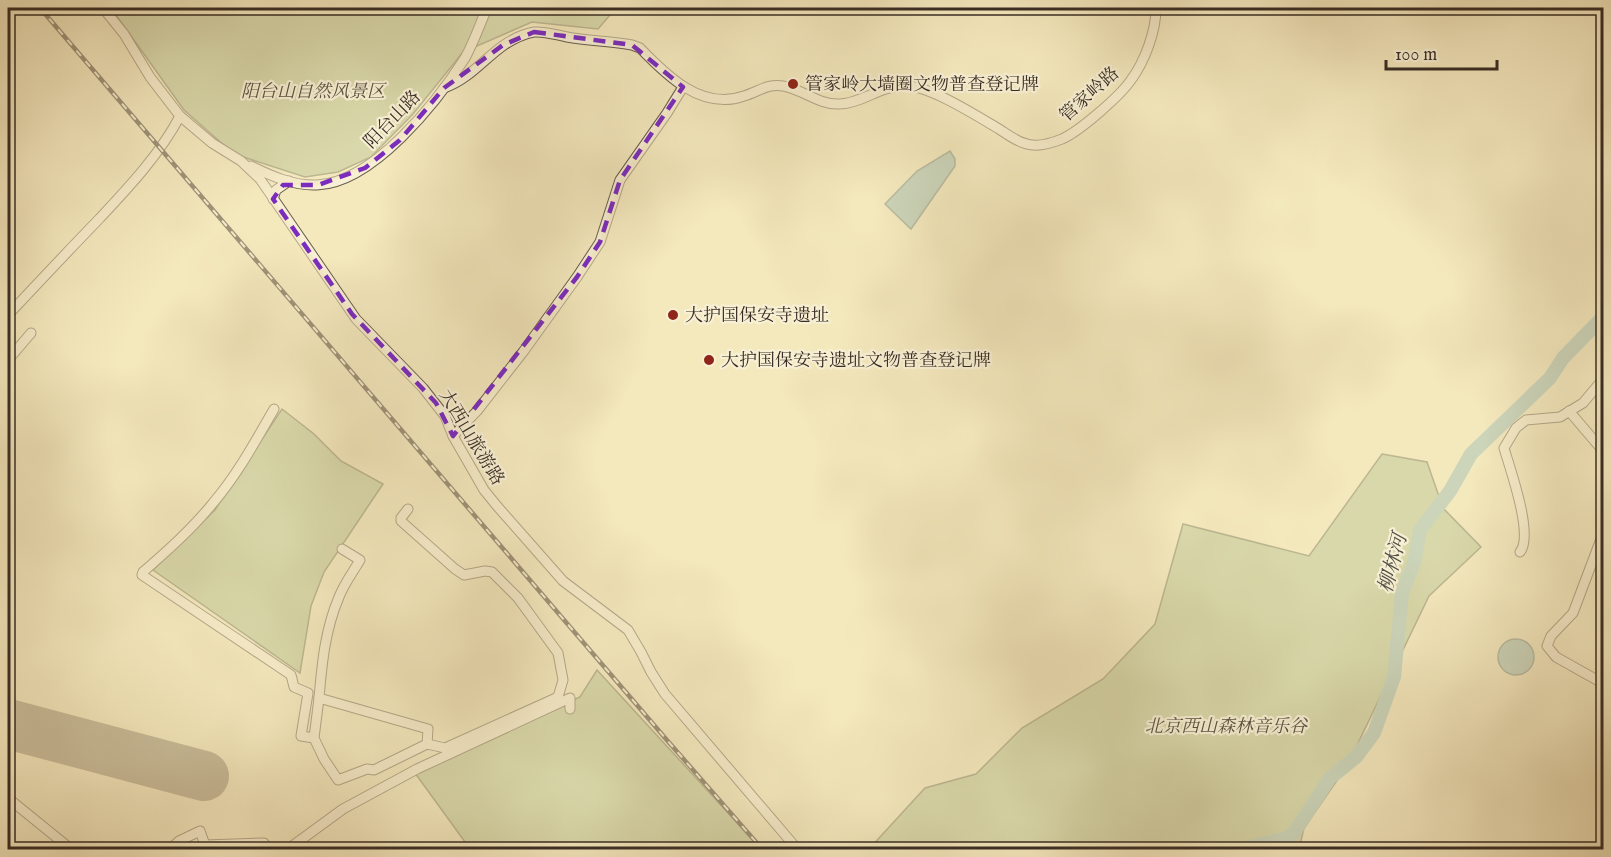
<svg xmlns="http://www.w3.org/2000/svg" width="1611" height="857" viewBox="0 0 1611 857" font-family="'IM FELL English','Noto Serif SC',serif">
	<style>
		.green { fill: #b9c693; stroke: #797a5c; stroke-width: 1.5 }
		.water { fill: #9cbfb6; stroke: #74857c; stroke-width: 1.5 }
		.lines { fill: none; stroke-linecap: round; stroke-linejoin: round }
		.river { stroke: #9cbfb6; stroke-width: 14 }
		.runway { stroke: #968a70; stroke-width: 50 }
		.minor-casing { stroke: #685c4a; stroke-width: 11 }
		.minor { stroke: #f8f0d4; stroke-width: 9 }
		.rail-casing { stroke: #392d24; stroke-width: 4.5 }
		.rail { stroke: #f8f0d4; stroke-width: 2; stroke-dasharray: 7; stroke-linecap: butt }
		.marked { fill: none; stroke: #7b2cbf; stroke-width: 4.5; stroke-dasharray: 12 8; stroke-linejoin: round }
		.poi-dot { fill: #8f2418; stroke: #f8f0d4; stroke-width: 2 }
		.labels { text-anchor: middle; stroke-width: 4.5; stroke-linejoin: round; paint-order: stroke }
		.poi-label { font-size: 18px; fill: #392d24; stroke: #f8f0d4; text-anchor: start }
		.park-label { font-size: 18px; font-style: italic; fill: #595340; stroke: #f8f0d4 }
		.street-label { font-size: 18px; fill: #392d24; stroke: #f8f0d4 }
		.water-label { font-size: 20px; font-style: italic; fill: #525248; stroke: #f8f0d4 }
	</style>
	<rect width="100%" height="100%" fill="#f4e8bd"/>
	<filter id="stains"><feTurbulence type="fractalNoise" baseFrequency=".00333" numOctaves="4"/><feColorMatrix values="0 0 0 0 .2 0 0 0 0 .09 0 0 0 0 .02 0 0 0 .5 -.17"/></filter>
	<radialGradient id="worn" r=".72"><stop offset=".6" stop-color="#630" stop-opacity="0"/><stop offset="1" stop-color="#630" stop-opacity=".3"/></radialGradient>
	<!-- green -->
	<g class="green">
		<path d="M111,8H616L598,29L532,22L463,52L413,114L371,157L338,172L305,177L234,154L184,110Z"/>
		<path d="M282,409L314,434L341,461L383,484L324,572L311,606L300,673L153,570L215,510Z"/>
		<path d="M1382,454L1427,462L1443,508L1481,547L1429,596L1347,766L1304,828L1299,849H869L925,788L976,774L1022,728L1103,679L1155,624L1183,524L1309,556Z"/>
		<path d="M597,670L761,849H474L465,842L415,773L580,697Z"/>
	</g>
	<!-- water -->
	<g class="water">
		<path d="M950,151L955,159V166L911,229L885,204L917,171Z"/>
		<circle cx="1516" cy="657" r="18"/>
	</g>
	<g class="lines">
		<!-- river -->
		<path class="river" d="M1237,850L1287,838L1294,833L1330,778L1356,757L1374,733L1394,677L1402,593L1414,563L1420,530L1450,491L1471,454L1550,378L1563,358L1604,316"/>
		<!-- runway -->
		<path class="runway" d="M8,724L204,776"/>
		<defs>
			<g id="minor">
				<path d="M103,8L124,34L150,77L180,116L212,143L241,161L260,179L356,319L423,388L445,416L453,436L484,490L497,506L563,581L628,630L641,652L651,672L665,694L798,850"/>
				<path d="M444,88C468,80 484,59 504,45C513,39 523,34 534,32C545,31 556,35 567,37C588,41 611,41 632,45L640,48C667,76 702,111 744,96C758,92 768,83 783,86C802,89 819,105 839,104C862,104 881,84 909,86C933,88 977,116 999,129C1007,134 1017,142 1027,144C1037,147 1052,143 1062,139C1080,131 1120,96 1131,80C1145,61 1156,31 1156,8"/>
				<path d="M251,166C271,176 294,186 317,185C373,183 437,102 465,58C474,42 480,24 487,8"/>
				<path d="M273,199L276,190L289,181"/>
				<path d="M8,315C38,283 69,250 100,218C129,187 160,154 180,116"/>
				<path d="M8,360L31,333"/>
				<path d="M274,409C255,442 237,475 213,503C192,529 167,551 143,572L142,575L291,675L294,687L308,693L301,736L314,738L324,759L338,780L367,769L374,770L427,744L428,729L319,698L314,738"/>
				<path d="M1569,411L1604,452"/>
				<path d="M453,436L477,411L523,352L577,277L600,242L620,180L667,113L683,87"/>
				<path d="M408,509L401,518V521L455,569L464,575L485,571L492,572L518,598L558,653L563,680L558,697L445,748L427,744"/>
				<path d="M1604,531L1573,613L1551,636L1547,646L1556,657L1604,684"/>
				<path d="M1520,552C1534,535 1510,469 1504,448L1516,428L1526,420L1560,417L1583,403L1604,378"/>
				<path d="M319,698C322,663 325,630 339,597C344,584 353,572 360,560L342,549"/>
				<path d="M8,798L72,850"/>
				<path d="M169,850L179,841L200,831L205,845L264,843L269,850"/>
				<path d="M287,850L343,809L417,769L570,698V709"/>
			</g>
		</defs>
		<!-- minor casing -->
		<use href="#minor" class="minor-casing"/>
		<!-- minor -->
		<use href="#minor" class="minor"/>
		<defs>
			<path id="rail" d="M40,8L666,739L763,850"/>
		</defs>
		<!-- rail casing -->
		<use href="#rail" class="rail-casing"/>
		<!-- rail -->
		<use href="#rail" class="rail"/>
	</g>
	<!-- marked area -->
	<path d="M0 0H1611V857H0ZM534,32L632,45L683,87L620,180L600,242L577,277L453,436L436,403L352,314L273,199L283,185H318L365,168L400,140L444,88L503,45Z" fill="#f4e8bd" fill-opacity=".55" fill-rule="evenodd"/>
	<path class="marked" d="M534,32L632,45L683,87L620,180L600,242L577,277L453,436L436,403L352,314L273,199L283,185H318L365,168L400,140L444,88L503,45Z"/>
	<!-- markers -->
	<g class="poi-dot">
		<circle cx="793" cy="84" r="6"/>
		<circle cx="673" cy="315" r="6"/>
		<circle cx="709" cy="360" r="6"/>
	</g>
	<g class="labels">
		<!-- poi labels -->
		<g class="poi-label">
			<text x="805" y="90">管家岭大墙圈文物普查登记牌</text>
			<text x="685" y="321">大护国保安寺遗址</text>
			<text x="721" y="366">大护国保安寺遗址文物普查登记牌</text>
		</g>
		<!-- park labels -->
		<g class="park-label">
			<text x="313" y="97">阳台山自然风景区</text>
			<text x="1226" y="732">北京西山森林音乐谷</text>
		</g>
		<!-- street labels -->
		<g class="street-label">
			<text transform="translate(1089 94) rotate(-42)" y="6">管家岭路</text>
			<text transform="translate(392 119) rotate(-46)" y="6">阳台山路</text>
			<text transform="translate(472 437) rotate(59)" y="6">大西山旅游路</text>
		</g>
		<!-- water labels -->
		<g class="water-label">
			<text transform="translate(1392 563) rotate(-75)" y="7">柳林河</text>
		</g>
	</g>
	<!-- margin -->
	<rect width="1611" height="857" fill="none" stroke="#f4e8bd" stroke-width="30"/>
	<rect x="9" y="9" width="1593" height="839" fill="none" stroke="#392d24" stroke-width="3"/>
	<rect x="15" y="15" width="1581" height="827" fill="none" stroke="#392d24" stroke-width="1.5"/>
	<!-- scale -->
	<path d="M1386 60v9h111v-9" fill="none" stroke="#392d24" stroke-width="3"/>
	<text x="1395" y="60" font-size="18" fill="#392d24" stroke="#f8f0d4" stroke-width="4.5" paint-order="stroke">100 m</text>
	<rect width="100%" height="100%" filter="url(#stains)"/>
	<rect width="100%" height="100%" fill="url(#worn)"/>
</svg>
